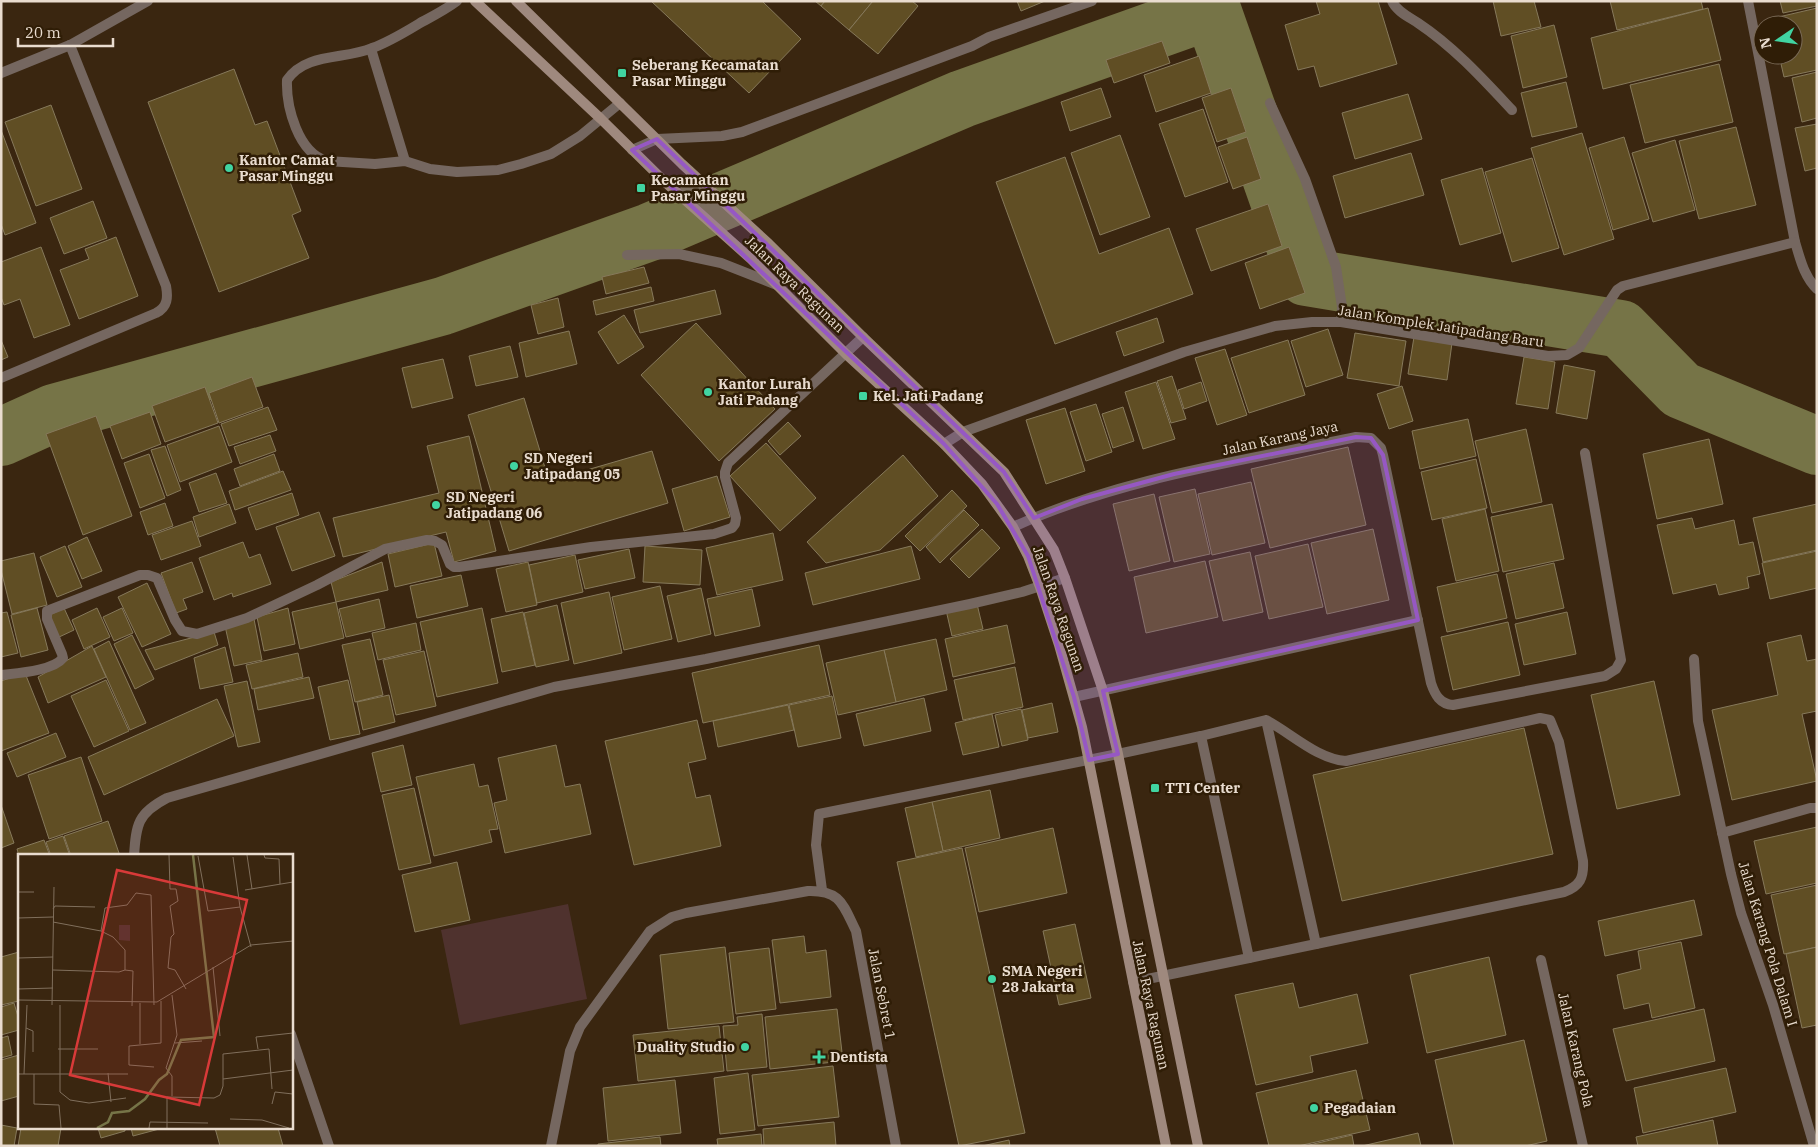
<svg xmlns="http://www.w3.org/2000/svg" width="1818" height="1147" viewBox="0 0 1818 1147" font-family="'IBM Plex Serif',serif">
	<style>
		.green { fill: #4f322e }
		.lines { fill: none; stroke-linecap: round; stroke-linejoin: round }
		.river { stroke: #767447; stroke-width: 58 }
		.building { fill: #604e24; stroke: #86795b }
		.service { stroke: #756760; stroke-width: 10 }
		.minor { stroke: #756760; stroke-width: 10 }
		.secondary { stroke: #9f897e; stroke-width: 10 }
		.marked { fill: #9658c3; fill-opacity: 0.2; stroke: #9658c3; stroke-width: 4; stroke-linejoin: round }
		.poi-dot { fill: #41d4a1; stroke: #2f1d06; stroke-width: 2 }
		.labels { text-anchor: middle; stroke-width: 5; stroke-linejoin: round; paint-order: stroke }
		.poi-label { font-size: 14px; font-weight: bold; fill: #e9dccf; stroke: #2f1d06; text-anchor: start }
		.street-label { font-size: 14px; fill: #e9dccf; stroke: #2f1d06 }
		.inset-river { fill: none; stroke: #767447; stroke-width: 2.5 }
		.inset-road { fill: none; stroke: #806f5c; stroke-width: 1 }
		.view { fill: #d83a39; fill-opacity: 0.15; stroke: #d83a39; stroke-width: 2.5 }
		.inset-edge { fill: none; stroke: #e9dccf; stroke-width: 2.5 }
	</style>
	<rect width="100%" height="100%" fill="#3a2610"/>
	<!-- green -->
	<path class="green" d="M568,904L587,999L460,1025L441,930Z"/>
	<g class="lines">
		<!-- river -->
		<path class="river" d="M1,437L54,413L443,306L650,232L962,99L1212,10L1306,277L1621,329L1681,390L1817,446"/>
	</g>
	<!-- building -->
	<g class="building">
		<path d="M651,1H762L801,39L749,93Z"/>
		<path d="M815,1H825L821,6Z"/>
		<path d="M825,1H873L849,30L821,6Z"/>
		<path d="M873,1H912L918,6L878,54L849,30Z"/>
		<path d="M1017,1H1045L1021,11Z"/>
		<path d="M1316,1H1378L1397,64L1320,87L1314,66L1298,70L1285,25L1320,14Z"/>
		<path d="M1493,1H1534L1541,27L1501,36Z"/>
		<path d="M1610,1H1701L1703,9L1617,30Z"/>
		<path d="M1780,1H1817V6L1783,13Z"/>
		<path d="M1708,8L1721,60L1603,89L1591,38Z"/>
		<path d="M1817,8V70L1784,77L1779,55H1793V25H1772L1770,19Z"/>
		<path d="M1554,25L1567,77L1523,88L1511,36Z"/>
		<path d="M1162,41L1170,63L1114,83L1106,60Z"/>
		<path d="M1199,56L1211,93L1156,112L1144,75Z"/>
		<path d="M1719,64L1733,122L1645,143L1630,85Z"/>
		<path d="M234,69L255,125L267,121L301,211L292,215L309,258L219,292L148,102Z"/>
		<path d="M1817,72V118L1802,122L1792,78Z"/>
		<path d="M1566,82L1577,127L1532,137L1521,93Z"/>
		<path d="M1101,88L1111,117L1070,131L1061,102Z"/>
		<path d="M1231,88L1246,132L1217,142L1202,98Z"/>
		<path d="M1408,94L1422,139L1355,159L1342,113Z"/>
		<path d="M51,105L82,189L36,206L5,122Z"/>
		<path d="M1203,109L1228,182L1185,197L1159,124Z"/>
		<path d="M1817,124V168L1805,171L1795,128Z"/>
		<path d="M1736,127L1756,205L1699,219L1679,141Z"/>
		<path d="M1,130L36,223L5,235L1,224Z"/>
		<path d="M1582,133L1614,239L1564,255L1531,148Z"/>
		<path d="M1120,135L1150,217L1100,235L1071,153Z"/>
		<path d="M1247,137L1261,179L1233,189L1218,147Z"/>
		<path d="M1624,137L1649,219L1613,230L1589,148Z"/>
		<path d="M1675,140L1695,210L1653,222L1632,153Z"/>
		<path d="M1411,153L1424,195L1345,218L1333,176Z"/>
		<path d="M1065,157L1099,254L1169,228L1193,294L1055,344L996,182Z"/>
		<path d="M1532,158L1559,248L1512,262L1485,172Z"/>
		<path d="M1482,168L1501,233L1460,245L1441,180Z"/>
		<path d="M93,201L107,238L64,254L50,218Z"/>
		<path d="M1268,204L1282,246L1211,271L1196,229Z"/>
		<path d="M116,237L138,296L79,319L60,270L89,259L85,249Z"/>
		<path d="M41,247L70,325L34,338L20,299L4,305L1,297V262Z"/>
		<path d="M1289,247L1305,293L1260,309L1245,263Z"/>
		<path d="M644,267L649,283L606,294L602,277Z"/>
		<path d="M651,287L654,301L596,315L593,301Z"/>
		<path d="M715,290L721,314L640,333L634,310Z"/>
		<path d="M558,298L564,327L538,334L531,305Z"/>
		<path d="M624,315L644,347L618,364L598,332Z"/>
		<path d="M1157,318L1164,342L1124,356L1116,332Z"/>
		<path d="M696,323L775,409L719,461L641,375Z"/>
		<path d="M1328,329L1343,375L1306,387L1291,341Z"/>
		<path d="M569,331L577,364L526,377L519,343Z"/>
		<path d="M1355,333L1406,341L1399,386L1347,378Z"/>
		<path d="M1414,337L1452,343L1447,380L1408,374Z"/>
		<path d="M1,340L8,357L1,360Z"/>
		<path d="M1288,340L1305,395L1249,413L1231,358Z"/>
		<path d="M510,346L518,377L476,386L469,356Z"/>
		<path d="M1225,349L1247,415L1217,425L1195,358Z"/>
		<path d="M1524,357L1555,362L1548,409L1516,404Z"/>
		<path d="M443,359L453,398L412,408L402,368Z"/>
		<path d="M1564,365L1595,371L1587,419L1556,413Z"/>
		<path d="M1172,376L1186,419L1171,423L1157,381Z"/>
		<path d="M252,377L263,407L219,423L209,393Z"/>
		<path d="M1156,382L1175,439L1143,449L1125,392Z"/>
		<path d="M1201,382L1207,401L1184,409L1178,390Z"/>
		<path d="M1402,386L1413,421L1389,429L1377,394Z"/>
		<path d="M205,387L218,423L165,442L152,406Z"/>
		<path d="M524,398L549,481L652,451L668,503L509,551L468,415Z"/>
		<path d="M1096,404L1112,452L1086,461L1070,412Z"/>
		<path d="M268,407L277,430L229,446L221,424Z"/>
		<path d="M1123,407L1134,441L1113,448L1102,414Z"/>
		<path d="M1065,408L1085,471L1046,484L1026,420Z"/>
		<path d="M150,412L161,444L122,459L110,426Z"/>
		<path d="M96,416L132,516L83,535L46,434Z"/>
		<path d="M1468,419L1476,456L1420,469L1412,431Z"/>
		<path d="M788,422L801,436L780,455L768,441Z"/>
		<path d="M219,426L232,462L180,482L167,445Z"/>
		<path d="M1526,429L1542,502L1492,513L1475,441Z"/>
		<path d="M270,435L276,451L240,464L234,447Z"/>
		<path d="M469,436L496,551L454,562L446,532L343,557L333,518L439,493L427,446Z"/>
		<path d="M1709,439L1723,504L1657,519L1643,454Z"/>
		<path d="M766,443L816,498L780,531L730,476Z"/>
		<path d="M165,446L181,490L167,496L151,450Z"/>
		<path d="M1348,447L1366,525L1270,548L1251,469Z"/>
		<path d="M149,454L165,498L140,508L124,463Z"/>
		<path d="M274,454L280,471L240,486L234,469Z"/>
		<path d="M903,455L938,496L880,550L826,563L807,542Z"/>
		<path d="M1476,459L1487,508L1432,520L1421,472Z"/>
		<path d="M283,471L291,490L235,510L229,491Z"/>
		<path d="M216,473L227,503L199,512L189,483Z"/>
		<path d="M717,476L730,517L684,531L672,489Z"/>
		<path d="M1251,482L1265,543L1212,555L1198,494Z"/>
		<path d="M1195,489L1210,554L1174,562L1159,497Z"/>
		<path d="M952,490L967,506L920,551L905,536Z"/>
		<path d="M292,493L299,515L256,530L248,508Z"/>
		<path d="M1154,494L1170,561L1129,571L1113,504Z"/>
		<path d="M165,503L173,526L148,535L140,512Z"/>
		<path d="M229,504L236,523L199,537L193,517Z"/>
		<path d="M1552,504L1564,559L1503,572L1491,517Z"/>
		<path d="M1817,504V550L1763,562L1753,518Z"/>
		<path d="M1485,509L1499,571L1456,581L1442,519Z"/>
		<path d="M964,510L979,525L940,563L926,547Z"/>
		<path d="M319,512L335,556L292,571L276,527Z"/>
		<path d="M1692,518L1695,529L1734,520L1739,545L1753,542L1760,574L1747,577L1749,588L1719,595L1716,584L1673,594L1657,525Z"/>
		<path d="M192,521L201,546L161,560L152,535Z"/>
		<path d="M982,529L1000,548L969,578L950,559Z"/>
		<path d="M1373,529L1389,600L1327,614L1311,543Z"/>
		<path d="M773,533L783,580L717,595L706,548Z"/>
		<path d="M87,537L102,571L82,579L68,546Z"/>
		<path d="M243,542L249,558L260,554L271,584L233,597L232,593L214,600L199,558Z"/>
		<path d="M434,543L442,576L395,587L388,554Z"/>
		<path d="M1308,544L1323,607L1269,619L1255,556Z"/>
		<path d="M65,546L82,587L57,597L40,557Z"/>
		<path d="M645,546L702,550L700,585L643,582Z"/>
		<path d="M911,546L920,579L813,605L805,573Z"/>
		<path d="M629,549L635,578L585,589L578,560Z"/>
		<path d="M1817,551V588L1770,599L1762,563Z"/>
		<path d="M1250,552L1263,612L1223,621L1209,561Z"/>
		<path d="M34,553L47,605L12,614L1,570V561Z"/>
		<path d="M575,555L583,592L537,603L529,565Z"/>
		<path d="M1205,561L1218,617L1146,633L1134,577Z"/>
		<path d="M192,562L203,592L183,599L187,609L176,613L161,573Z"/>
		<path d="M382,562L388,590L336,602L331,582Z"/>
		<path d="M528,562L537,605L506,612L496,569Z"/>
		<path d="M1554,563L1564,608L1516,619L1506,574Z"/>
		<path d="M1497,574L1507,618L1447,632L1437,587Z"/>
		<path d="M461,575L468,606L417,618L410,586Z"/>
		<path d="M147,583L171,634L142,647L118,597Z"/>
		<path d="M660,586L672,639L624,650L612,597Z"/>
		<path d="M701,588L711,634L678,642L667,596Z"/>
		<path d="M752,589L760,626L715,636L707,599Z"/>
		<path d="M609,592L622,653L574,664L561,603Z"/>
		<path d="M379,599L385,628L346,637L339,609Z"/>
		<path d="M336,602L344,638L300,649L292,612Z"/>
		<path d="M977,604L983,629L952,636L946,610Z"/>
		<path d="M557,605L569,660L536,667L524,613Z"/>
		<path d="M37,608L48,650L21,657L11,615Z"/>
		<path d="M64,608L74,630L57,638L48,616Z"/>
		<path d="M97,608L110,637L84,649L72,620Z"/>
		<path d="M122,608L133,633L114,641L103,617Z"/>
		<path d="M288,608L295,644L264,651L257,617Z"/>
		<path d="M482,608L498,683L437,697L420,622Z"/>
		<path d="M7,612L18,653L1,657V613Z"/>
		<path d="M523,612L535,665L502,672L491,619Z"/>
		<path d="M1567,612L1576,654L1524,665L1515,624Z"/>
		<path d="M254,619L262,660L234,666L225,626Z"/>
		<path d="M1508,622L1520,675L1453,690L1441,637Z"/>
		<path d="M416,623L421,650L378,660L372,633Z"/>
		<path d="M1007,625L1015,663L953,677L945,639Z"/>
		<path d="M214,632L218,645L155,670L145,650Z"/>
		<path d="M132,635L154,679L135,689L114,644Z"/>
		<path d="M1801,635L1807,661L1817,659V711L1802,714L1817,781L1732,800L1712,710L1778,695L1767,643Z"/>
		<path d="M370,639L383,695L355,702L342,645Z"/>
		<path d="M936,639L947,690L896,702L884,650Z"/>
		<path d="M109,641L146,723L130,730L94,649Z"/>
		<path d="M819,645L830,695L703,723L692,673Z"/>
		<path d="M92,646L106,677L48,703L38,677Z"/>
		<path d="M225,647L233,682L200,689L194,658Z"/>
		<path d="M884,650L896,702L838,715L826,663Z"/>
		<path d="M424,651L436,706L396,715L383,660Z"/>
		<path d="M298,653L303,677L252,689L246,665Z"/>
		<path d="M1015,667L1023,707L963,720L954,680Z"/>
		<path d="M25,673L49,733L1,751V681Z"/>
		<path d="M309,677L314,698L258,710L254,689Z"/>
		<path d="M106,680L129,731L94,747L71,696Z"/>
		<path d="M348,680L360,734L330,740L318,687Z"/>
		<path d="M247,681L260,742L238,747L224,686Z"/>
		<path d="M1654,681L1680,795L1617,809L1591,695Z"/>
		<path d="M389,695L395,722L363,730L357,702Z"/>
		<path d="M832,696L841,738L798,747L789,705Z"/>
		<path d="M924,698L931,731L864,746L856,714Z"/>
		<path d="M217,699L234,736L104,795L88,757Z"/>
		<path d="M1052,703L1058,732L1028,738L1022,710Z"/>
		<path d="M788,705L794,730L718,747L713,721Z"/>
		<path d="M1021,709L1028,740L1002,746L995,715Z"/>
		<path d="M992,714L999,747L963,755L955,723Z"/>
		<path d="M697,720L706,759L688,763L696,798L710,795L721,846L634,865L605,741Z"/>
		<path d="M1524,728L1553,854L1342,901L1313,775Z"/>
		<path d="M56,733L66,757L17,777L7,753Z"/>
		<path d="M403,745L412,785L381,792L372,753Z"/>
		<path d="M556,745L565,787L580,784L591,834L505,853L494,803L507,800L498,758Z"/>
		<path d="M81,757L102,821L49,839L28,775Z"/>
		<path d="M474,764L479,787L488,785L498,829L489,830L492,842L434,856L416,777Z"/>
		<path d="M414,788L431,863L399,870L382,795Z"/>
		<path d="M990,790L1000,838L943,851L932,802Z"/>
		<path d="M932,802L943,851L916,857L905,808Z"/>
		<path d="M1,805L14,843L1,848Z"/>
		<path d="M108,821L120,856H71L64,836Z"/>
		<path d="M1817,827V883L1766,894L1754,841Z"/>
		<path d="M1053,828L1067,893L979,912L965,848Z"/>
		<path d="M63,836L70,856H51L46,842Z"/>
		<path d="M44,840L50,856H19L17,849Z"/>
		<path d="M962,848L1025,1133L959,1146L897,862Z"/>
		<path d="M457,862L470,920L415,932L402,875Z"/>
		<path d="M1817,885V947L1784,954L1771,895Z"/>
		<path d="M1694,900L1702,935L1605,956L1598,921Z"/>
		<path d="M1075,924L1091,998L1059,1005L1043,931Z"/>
		<path d="M804,936L806,953L826,950L831,997L780,1003L772,940Z"/>
		<path d="M1681,942L1695,1008L1652,1018L1649,1003L1624,1009L1617,975L1641,969L1638,951Z"/>
		<path d="M725,947L734,1022L668,1029L660,955Z"/>
		<path d="M1817,947V1025L1802,1028L1786,954Z"/>
		<path d="M769,948L776,1009L736,1014L729,953Z"/>
		<path d="M19,952V1001L1,1005V957Z"/>
		<path d="M1489,957L1506,1035L1427,1053L1410,975Z"/>
		<path d="M1293,983L1299,1008L1357,994L1368,1043L1310,1056L1313,1072L1256,1085L1235,995Z"/>
		<path d="M14,1003L19,1020V1030L1,1035V1007Z"/>
		<path d="M837,1009L843,1061L770,1069L765,1017Z"/>
		<path d="M1704,1009L1715,1061L1626,1081L1613,1029Z"/>
		<path d="M762,1014L767,1067L727,1071L723,1026L738,1025L737,1017Z"/>
		<path d="M719,1026L724,1071L638,1081L633,1035Z"/>
		<path d="M8,1036L12,1055L1,1058V1038Z"/>
		<path d="M1524,1040L1547,1141L1525,1146H1454L1435,1060Z"/>
		<path d="M19,1055V1096L1,1101V1060Z"/>
		<path d="M833,1066L839,1117L758,1126L752,1075Z"/>
		<path d="M1726,1068L1736,1112L1643,1133L1634,1088Z"/>
		<path d="M1356,1070L1370,1130L1298,1146H1269L1256,1093Z"/>
		<path d="M748,1073L755,1130L720,1134L714,1078Z"/>
		<path d="M675,1080L681,1133L608,1141L603,1088Z"/>
		<path d="M1713,1120L1718,1146H1638L1636,1137Z"/>
		<path d="M834,1122L836,1146H764L763,1129Z"/>
		<path d="M1,1125L17,1128L14,1146H1Z"/>
		<path d="M21,1128H61L58,1146H18Z"/>
		<path d="M98,1128H125V1131L101,1138Z"/>
		<path d="M131,1128H163L133,1136Z"/>
		<path d="M215,1128H278L283,1146H220Z"/>
		<path d="M1418,1133L1421,1146H1362Z"/>
		<path d="M761,1134L762,1146H718L717,1139Z"/>
		<path d="M1352,1135L1354,1146H1305Z"/>
		<path d="M660,1137L661,1146H598V1144Z"/>
		<path d="M1009,1140L1010,1146H982Z"/>
	</g>
	<g class="lines">
		<!-- service -->
		<g class="service">
			<path d="M457,1C445,10 433,16 420,23C405,32 389,42 372,48C345,60 306,52 287,80C286,107 298,153 327,161L375,164L405,161L430,169L457,172L498,170L521,164L551,154L580,136L620,103"/>
			<path d="M1392,1C1396,11 1409,17 1418,23C1454,47 1483,79 1512,110"/>
			<path d="M371,49L405,161"/>
			<path d="M1118,754L1201,736"/>
			<path d="M1249,958L1316,944"/>
			<path d="M1133,982L1249,958L1201,736L1266,720L1316,944L1564,892C1580,886 1584,878 1583,861L1559,742L1550,720L1540,718L1346,761C1317,759 1291,733 1266,720"/>
		</g>
		<!-- minor -->
		<g class="minor">
			<path d="M1748,1L1795,242C1800,258 1804,277 1817,289"/>
			<path d="M1,73L70,45L148,1"/>
			<path d="M1270,103L1305,179L1336,267L1342,307L1341,322"/>
			<path d="M632,150L657,139L722,136L742,132L972,46L989,37L1092,1"/>
			<path d="M627,255L679,254L721,263L777,285"/>
			<path d="M1,378L156,313C168,307 168,297 166,286L70,45"/>
			<path d="M944,444L963,432L1184,352L1275,326L1312,322H1341L1548,356L1567,355L1579,348L1617,290L1623,286L1795,242"/>
			<path d="M1013,527C1121,478 1241,461 1356,437L1371,438L1381,448L1383,455L1431,683C1435,695 1440,704 1453,705L1605,676L1616,669L1621,660L1585,453"/>
			<path d="M1694,659L1698,721L1731,874L1741,913L1773,1005L1814,1146"/>
			<path d="M1,675C17,673 53,671 63,658L62,654L47,619V611L140,575H148L157,578L175,620L182,631L197,634L247,618L317,585L385,549L427,540L435,541L442,545L450,564L454,567H459L591,547L714,534L732,528L735,524L736,518L725,477V472L728,463L863,337"/>
			<path d="M1074,697L1418,620"/>
			<path d="M1722,833L1810,808H1817"/>
			<path d="M134,856C136,824 138,813 167,798L554,687L706,659L970,604L1022,592L1065,578"/>
			<path d="M822,890L816,845L819,814L1118,754"/>
			<path d="M1541,960L1583,1146"/>
			<path d="M291,1034L329,1146"/>
			<path d="M551,1146L570,1051L580,1027L650,931L672,917L686,913L808,891C841,890 843,905 856,931L896,1146"/>
		</g>
		<!-- secondary -->
		<g class="secondary">
			<path d="M475,1L601,119L665,182L751,259L846,354L944,444L982,484L1013,527L1028,556L1040,587L1059,645L1082,727L1166,1146"/>
			<path d="M516,1L682,164L769,244L863,337L1004,472L1054,550L1065,578L1103,691L1118,754L1198,1146"/>
		</g>
	</g>
	<!-- marked area -->
	<path class="marked" d="M657,139L1004,472L1034,518L1082,499L1174,474L1356,437L1371,438L1383,455L1418,620L1103,691L1118,754L1089,760L1074,697L1028,556L997,504L944,444L632,150Z"/>
	<!-- markers -->
	<g class="poi-dot">
		<rect x="617" y="68" width="10" height="10" rx="2.5"/>
		<circle cx="229" cy="168" r="5"/>
		<rect x="636" y="183" width="10" height="10" rx="2.5"/>
		<circle cx="708" cy="392" r="5"/>
		<rect x="858" y="391" width="10" height="10" rx="2.5"/>
		<circle cx="514" cy="466" r="5"/>
		<circle cx="436" cy="505" r="5"/>
		<rect x="1150" y="783" width="10" height="10" rx="2.5"/>
		<circle cx="992" cy="979" r="5"/>
		<circle cx="745" cy="1047" r="5"/>
		<path d="M816.5 1049.5h5v5h5v5h-5v5h-5v-5h-5v-5h5z"/>
		<circle cx="1314" cy="1108" r="5"/>
	</g>
	<g class="labels">
		<!-- poi labels -->
		<g class="poi-label">
			<text x="632" y="70">Seberang Kecamatan<tspan x="632" dy="16">Pasar Minggu</tspan></text>
			<text x="239" y="165">Kantor Camat<tspan x="239" dy="16">Pasar Minggu</tspan></text>
			<text x="651" y="185">Kecamatan<tspan x="651" dy="16">Pasar Minggu</tspan></text>
			<text x="718" y="389">Kantor Lurah<tspan x="718" dy="16">Jati Padang</tspan></text>
			<text x="873" y="401">Kel. Jati Padang</text>
			<text x="524" y="463">SD Negeri<tspan x="524" dy="16">Jatipadang 05</tspan></text>
			<text x="446" y="502">SD Negeri<tspan x="446" dy="16">Jatipadang 06</tspan></text>
			<text x="1165" y="793">TTI Center</text>
			<text x="1002" y="976">SMA Negeri<tspan x="1002" dy="16">28 Jakarta</tspan></text>
			<text x="735" y="1052" text-anchor="end">Duality Studio</text>
			<text x="830" y="1062">Dentista</text>
			<text x="1324" y="1113">Pegadaian</text>
		</g>
		<!-- street labels -->
		<g class="street-label">
			<text transform="translate(795 284) rotate(44)" y="5">Jalan Raya Ragunan</text>
			<text transform="translate(1441 326) rotate(9)" y="5">Jalan Komplek Jatipadang Baru</text>
			<text transform="translate(1280 438) rotate(-12)" y="5">Jalan Karang Jaya</text>
			<text transform="translate(1059 609) rotate(71)" y="5">Jalan Raya Ragunan</text>
			<text transform="translate(1768 944) rotate(73)" y="5">Jalan Karang Pola Dalam I</text>
			<text transform="translate(882 994) rotate(79)" y="5">Jalan Sebret 1</text>
			<text transform="translate(1151 1005) rotate(78)" y="5">Jalan Raya Ragunan</text>
			<text transform="translate(1576 1050) rotate(77)" y="5">Jalan Karang Pola</text>
		</g>
	</g>
	<!-- overview -->
	<g transform="translate(18 854)">
		<rect width="275" height="275" fill="#3a2610"/>
		<path d="M101,71H112V87L101,86Z" fill="#4f322e"/>
		<path class="inset-river" d="M79,274L90,268L94,259L111,257L127,245L141,226L149,220L163,186L196,183L175,1"/>
		<path class="inset-road" d="M151,1L152,35H158L160,47L152,52L156,80L153,83L150,114L157,116L168,135M229,1L234,35M246,1L247,4L261,5L262,30M180,2L190,57L222,53M215,3L222,53L233,93M227,36L275,28M0,38H16M35,55L37,52L77,53M0,64L35,63M35,68L83,77L95,83L107,96V116M83,77L87,54L109,51L118,39L133,41L136,151M0,104L35,103M195,113L202,182M35,116L101,118L107,116M107,116L115,117L114,152M0,135L35,134M154,141L159,181L148,214L154,222V242M0,146L139,148L233,91L275,87M34,151L36,33M42,151V238L52,246L71,249L108,244M8,174L15,177V198M157,189L184,187M122,190V149M40,195H80M240,195L238,183L275,179M136,213L111,211V192L143,189V147M90,219L93,248M0,220H110M6,220L9,151M16,220V250L41,251L43,274M205,225L275,216M254,250L257,238L275,240M212,265L244,266L271,274M131,274L132,268L190,269M149,274V243L196,244L202,241L205,232V200L251,195L254,235"/>
		<path class="view" d="M99,16L229,46L181,251L52,221Z"/>
		<rect width="275" height="275" class="inset-edge"/>
	</g>
	<!-- border -->
	<rect width="1818" height="1147" fill="none" stroke="#e9dccf" stroke-width="5"/>
	<!-- north arrow -->
	<g transform="translate(1778 40) rotate(257)"><circle r="24" fill="#2f1d06" stroke="#796956"/>
	<path d="M0-4L9 19L0 12L-9 19Z" fill="#41d4a1"/>
	<text y="-8" font-size="14" font-weight="bold" text-anchor="middle" fill="#e9dccf">N</text>
	</g>
	<!-- scale -->
	<path d="M18 38v8h95v-8" fill="none" stroke="#e9dccf" stroke-width="2.5"/>
	<text x="25" y="38" font-size="15" fill="#e9dccf" stroke="#2f1d06" stroke-width="4" paint-order="stroke">20 m</text>
</svg>
